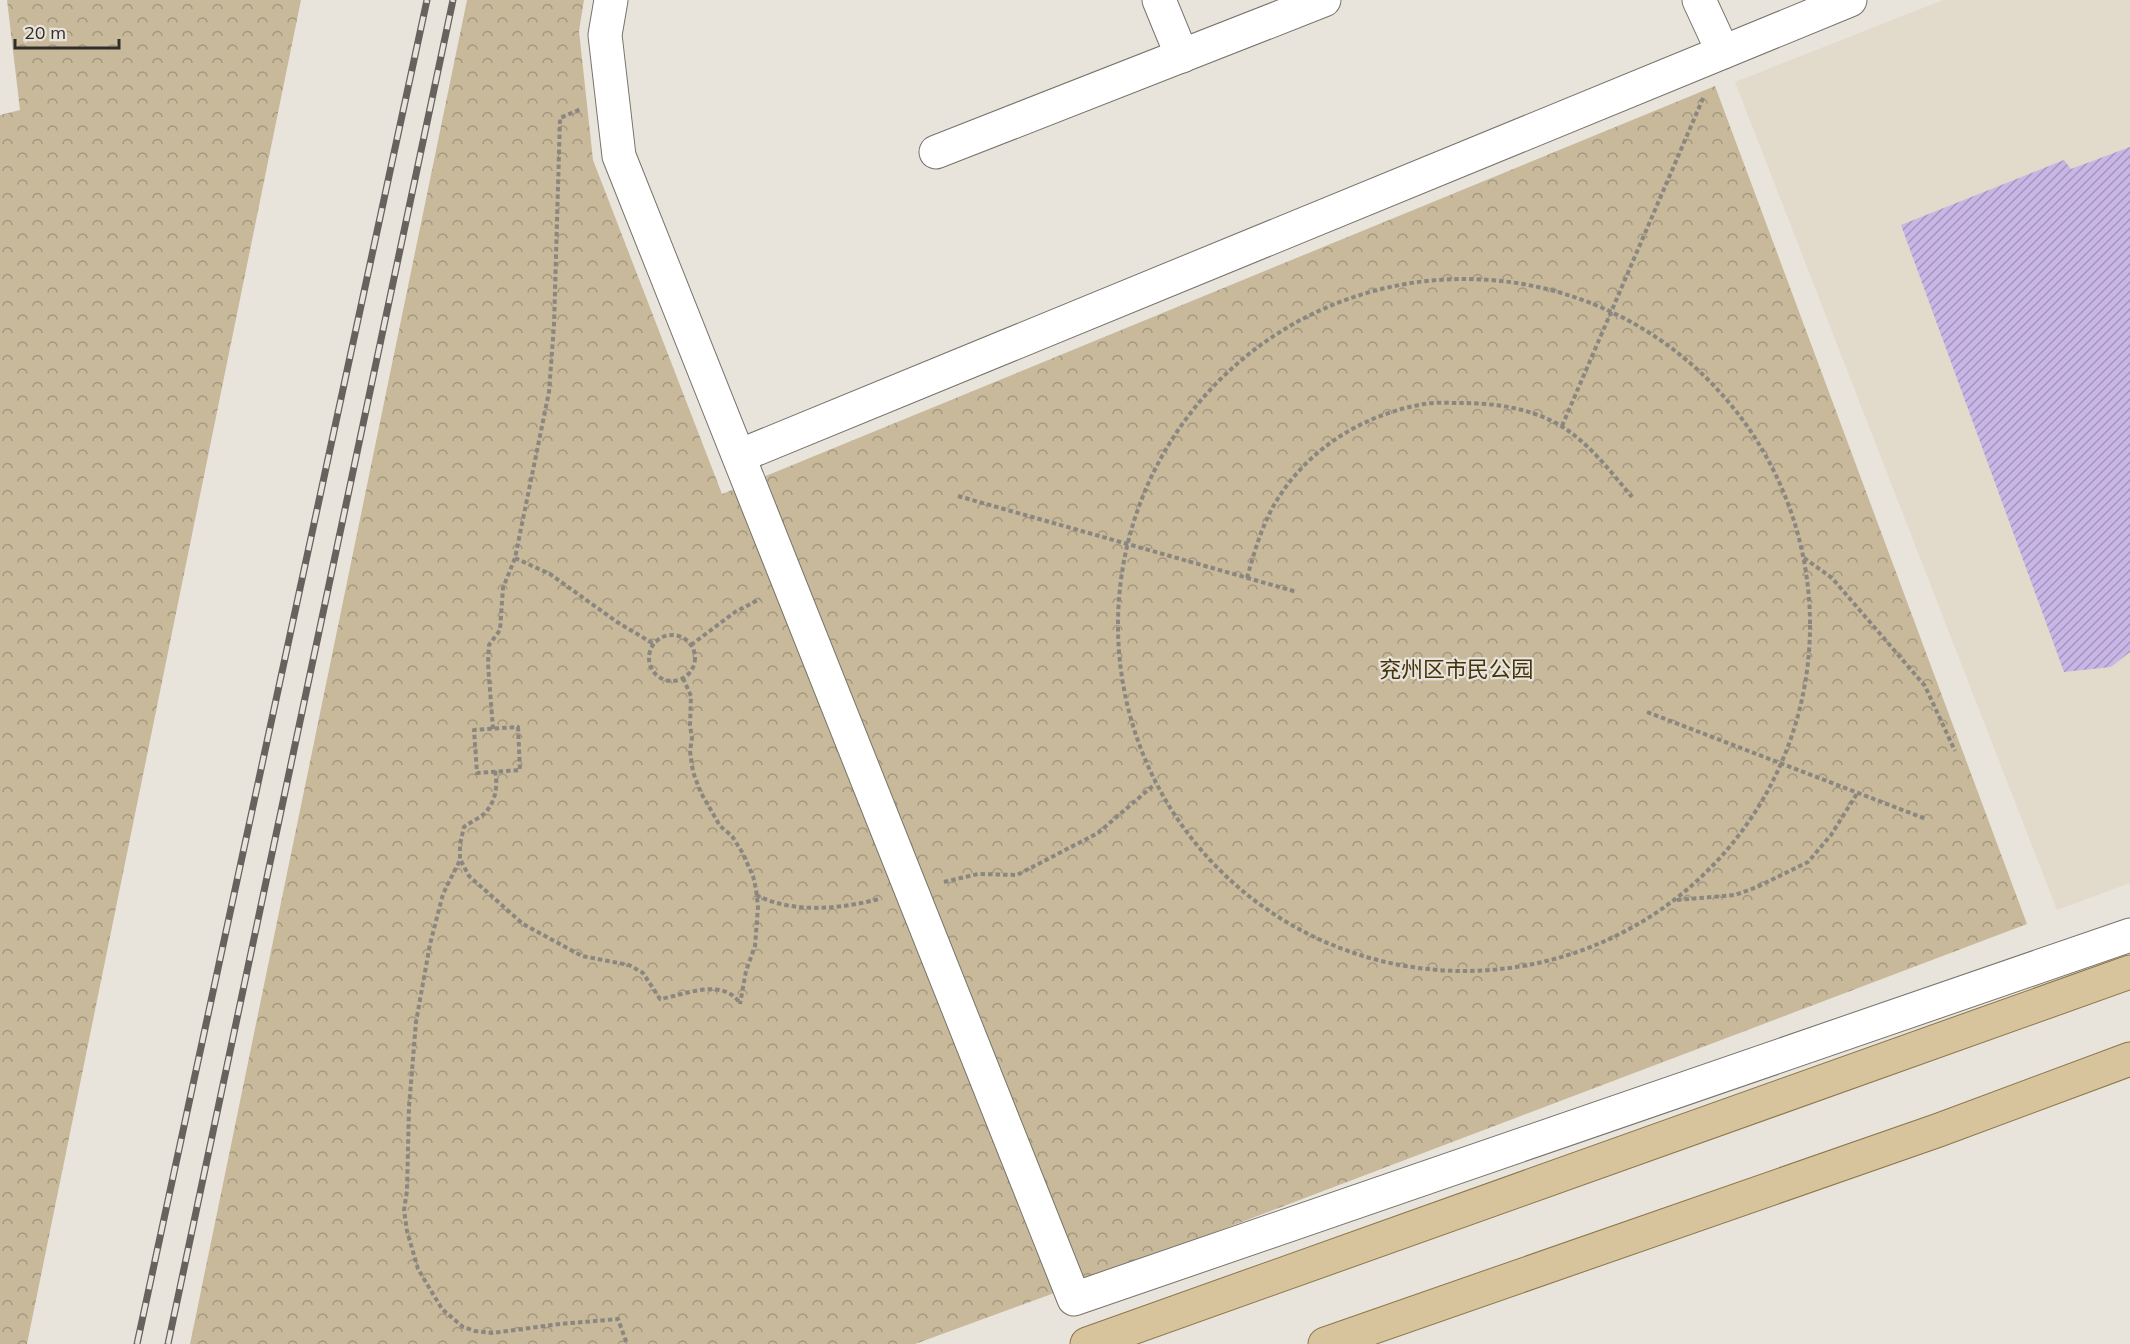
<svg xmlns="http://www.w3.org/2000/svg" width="2130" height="1344" viewBox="0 0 2130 1344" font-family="Mulish,'Noto Sans SC',sans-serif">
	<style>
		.built { fill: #e2daca }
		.forest { fill: url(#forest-crowns) }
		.building { fill: url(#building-hatch) }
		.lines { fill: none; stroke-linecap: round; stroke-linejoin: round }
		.minor-casing { stroke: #77736a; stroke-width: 35 }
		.major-casing { stroke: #8b764a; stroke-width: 35 }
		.path { stroke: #8a8781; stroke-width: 4; stroke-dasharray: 4.5 3; stroke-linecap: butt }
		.minor { stroke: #fff; stroke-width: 33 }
		.major { stroke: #d7c49c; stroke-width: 33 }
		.rail-casing { stroke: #66635e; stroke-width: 7 }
		.rail { stroke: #e9e4db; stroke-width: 4.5; stroke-dasharray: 14; stroke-linecap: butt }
		.labels { text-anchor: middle; stroke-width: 4.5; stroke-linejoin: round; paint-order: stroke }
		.park-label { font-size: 22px; fill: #45330b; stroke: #e9e4db }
	</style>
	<defs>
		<pattern id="forest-crowns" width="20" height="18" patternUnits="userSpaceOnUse" patternTransform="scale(1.5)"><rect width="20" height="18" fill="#c8b99b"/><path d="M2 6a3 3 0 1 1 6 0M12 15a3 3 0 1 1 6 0" fill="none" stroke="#a3977f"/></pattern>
		<pattern id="building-hatch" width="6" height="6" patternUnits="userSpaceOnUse" patternTransform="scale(1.5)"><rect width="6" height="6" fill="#c9b6e6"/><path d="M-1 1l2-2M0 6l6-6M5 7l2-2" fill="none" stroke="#a494bb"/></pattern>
	</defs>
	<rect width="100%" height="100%" fill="#e9e4db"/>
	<!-- built -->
	<path class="built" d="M1943,0H2130V883L2057,910L1735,82Z"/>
	<!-- forest -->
	<g class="forest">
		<path d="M7,0H301L27,1344H0V115L20,110Z"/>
		<path d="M467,0H584L579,31L593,160L722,494L1715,86L2027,924L1049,1295L915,1344H190Z"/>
	</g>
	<!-- building -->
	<path class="building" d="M2130,147V652L2111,667L2064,672L1901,225L2064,160L2071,169Z"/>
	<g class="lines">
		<defs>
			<g id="minor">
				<path d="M611,0L605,35L619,156L1074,1299L2130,935"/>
				<path d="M1159,0L1182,56"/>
				<path d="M1699,0L1723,52"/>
				<path d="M936,152L1324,0"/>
				<path d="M739,456L1850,0"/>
			</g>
			<g id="major">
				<path d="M1087,1344L2130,972"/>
				<path d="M1325,1344L1939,1130L2130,1059"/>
			</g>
		</defs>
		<!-- minor casing -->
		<use href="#minor" class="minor-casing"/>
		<!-- major casing -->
		<use href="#major" class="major-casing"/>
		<!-- path -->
		<g class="path">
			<circle cx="1464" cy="625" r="346"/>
			<path d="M1562,426L1704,96"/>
			<path d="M958,496L1297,592"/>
			<path d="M515,558L550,574L617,622L654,644"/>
			<path d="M1804,558L1832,578L1925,686L1955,751"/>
			<path d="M1247,578C1254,553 1261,528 1274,505C1306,450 1361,415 1424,404C1435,402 1448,403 1460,403C1494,403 1531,408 1561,426C1589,443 1611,472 1632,497"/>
			<circle cx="672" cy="658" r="23"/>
			<path d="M691,645L735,612L760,599"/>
			<path d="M683,678L691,696L690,725L692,738L690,751L693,772L701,793L720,826L732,836L742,852L753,876L756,889L758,907L755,946L746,971L740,1004"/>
			<path d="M1647,712L1926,819"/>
			<path d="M518,727L520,770L477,773L474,730Z"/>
			<path d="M493,729L488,664L489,645L500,630L503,588L515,558L549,392L554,325L560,118L581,109"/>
			<path d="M495,771C498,786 496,801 485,813C480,818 470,822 464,827L460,844V860L443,894L430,944L416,1022L409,1107L407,1191L404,1210L407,1231L418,1269L442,1309L463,1327L475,1331L492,1333L560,1324L618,1319L627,1344"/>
			<path d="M461,861L469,876L523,924L582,956L629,965L643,973L660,999C685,995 721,977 740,1003"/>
			<path d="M944,882L978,874L1017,875L1098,833L1155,784"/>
			<path d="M756,895C794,914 840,909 879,899"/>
			<path d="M1677,900L1735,895L1757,887L1808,862L1831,835L1858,792"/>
		</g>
		<!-- minor -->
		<use href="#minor" class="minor"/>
		<!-- major -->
		<use href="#major" class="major"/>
		<defs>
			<g id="rail">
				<path d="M137,1344L427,0"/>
				<path d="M168,1344L453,0"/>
			</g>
		</defs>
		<!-- rail casing -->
		<use href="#rail" class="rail-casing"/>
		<!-- rail -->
		<use href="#rail" class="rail"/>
	</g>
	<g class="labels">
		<!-- park labels -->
		<g class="park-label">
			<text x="1456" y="677">兖州区市民公园</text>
		</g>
	</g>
	<!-- scale -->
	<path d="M15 39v9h104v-9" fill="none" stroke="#302e2b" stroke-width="3"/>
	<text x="24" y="39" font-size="18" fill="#302e2b" stroke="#e9e4db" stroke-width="4.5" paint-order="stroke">20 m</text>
</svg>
